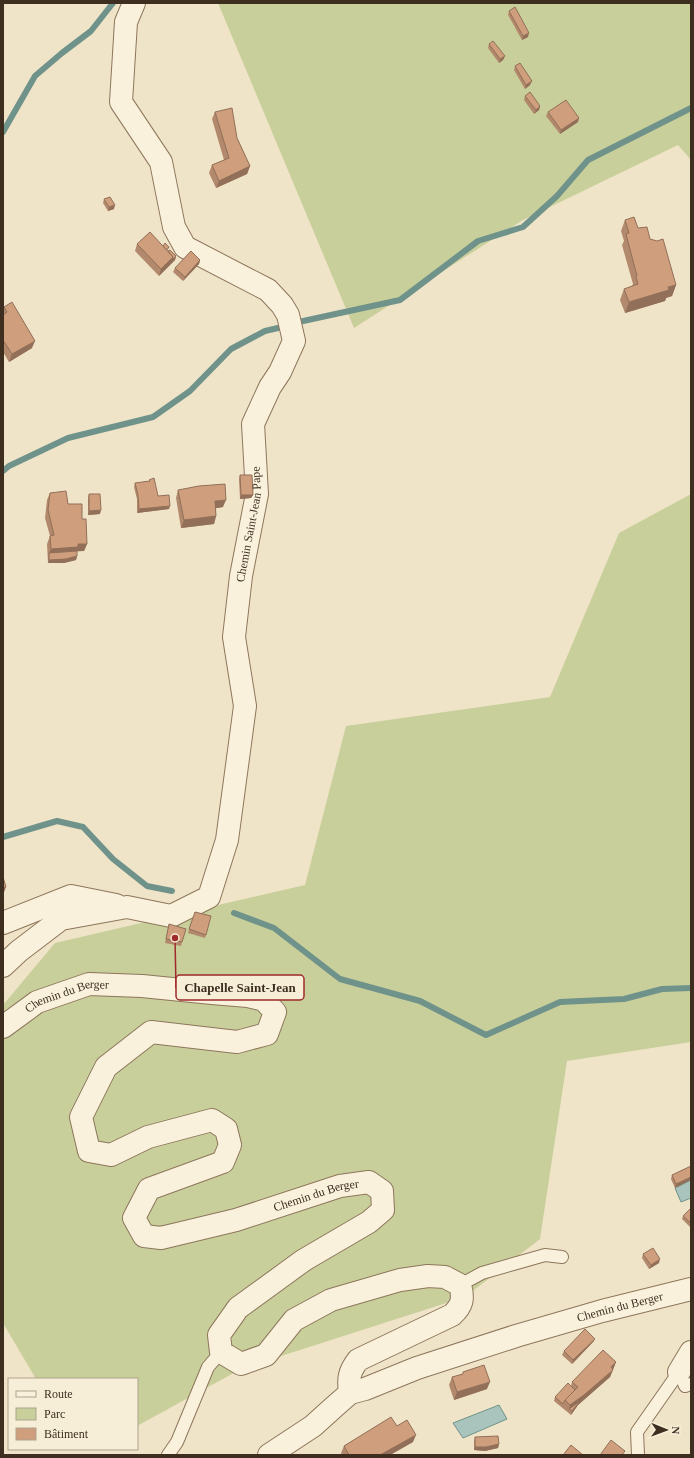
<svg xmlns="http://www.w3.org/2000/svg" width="694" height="1458" viewBox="0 0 694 1458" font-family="'Times New Roman',serif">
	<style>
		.green { fill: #c9cf9b }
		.water { fill: #a9c4bc; stroke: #6f938a }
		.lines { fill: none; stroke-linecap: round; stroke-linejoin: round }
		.stream { stroke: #6f938a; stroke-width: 6 }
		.lane-casing { stroke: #8d765c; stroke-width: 14 }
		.street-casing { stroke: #8d765c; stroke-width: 24 }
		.lane { stroke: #faf1dc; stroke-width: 12 }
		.street { stroke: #faf1dc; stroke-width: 22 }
		.wall { fill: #b2896c }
		.shaded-wall { fill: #916f58 }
		.building { fill: #cf9f7d; stroke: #916f58 }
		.labels { text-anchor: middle; stroke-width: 3.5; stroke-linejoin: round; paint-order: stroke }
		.street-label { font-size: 12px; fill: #3d2e20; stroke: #f7eed8 }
		.leader { fill: none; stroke: #9e2a2b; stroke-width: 1.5 }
		.callout-dot { fill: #9e2a2b; stroke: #f7eed8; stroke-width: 1.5 }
		.callout { fill: #f7eed8; stroke: #9e2a2b; stroke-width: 1.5 }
		.callout-label { font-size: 13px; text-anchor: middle; font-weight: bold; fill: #3d2e20 }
	</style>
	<rect width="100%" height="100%" fill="#f0e4c8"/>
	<!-- green -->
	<g class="green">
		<path d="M218,3H691V160L678,145L523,220L354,328Z"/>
		<path d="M691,494V1042L567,1061L540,1239L465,1297L241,1369L137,1426V1379H36L3,1323V1005L55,943L305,885L346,726L550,697L619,533Z"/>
	</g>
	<!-- water -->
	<g class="water">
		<path d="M691,1180V1198L681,1202L675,1188Z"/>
		<path d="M499,1405L507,1419L463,1438L453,1423Z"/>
	</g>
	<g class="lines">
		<!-- stream -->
		<g class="stream">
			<path d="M3,132L35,76L62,53L91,31L113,3"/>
			<path d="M294,323L400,300L478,241L523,227L557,196L588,160L691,108"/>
			<path d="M3,471L9,466L68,438L153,417L190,391L231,349L265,331L278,328"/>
			<path d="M3,837L57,821L83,827L113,859L147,886L172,891"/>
			<path d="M234,913L274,928L340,979L420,1001L486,1035L560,1002L624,999L662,989L691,988"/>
		</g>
		<defs>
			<g id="lane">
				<path d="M460,1285L482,1273L545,1255L562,1257"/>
				<path d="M679,1372L685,1386L691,1384"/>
				<path d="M168,1455L177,1442L208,1367L221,1352"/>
				<path d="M638,1455L637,1432L679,1372"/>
			</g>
			<g id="street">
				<path d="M3,923L71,896L116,905"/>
				<path id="s1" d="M3,966L19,951L61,919L127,907L171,916L209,897L227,840L245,706L234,637L241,576L257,494L253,424L270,387L280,372L294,341L288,315L282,305L268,290L185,247L174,227L161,162L121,102L126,22L134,3"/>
				<path id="s2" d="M3,1027L37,1002L89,984L142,986L212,993L248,996L264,1000L275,1012L267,1034L237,1042L151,1032L106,1067L81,1117L89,1151L111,1155L148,1137L212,1120L226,1129L230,1145L223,1162L149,1189L134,1218L144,1236L161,1238L236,1220L340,1186L369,1182L382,1191L383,1210L369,1222L304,1260L238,1308L219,1335L221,1352L241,1364L266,1355L294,1320L331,1300L400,1280L428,1276L445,1277L460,1285C464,1299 462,1306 452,1315L358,1360C349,1372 348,1378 350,1393L365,1389L417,1368L516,1336L602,1311L691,1289"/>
				<path d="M679,1372L691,1352"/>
				<path d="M269,1455L313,1426L334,1407L350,1393"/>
			</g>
		</defs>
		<!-- lane casing -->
		<use href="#lane" class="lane-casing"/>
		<!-- street casing -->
		<use href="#street" class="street-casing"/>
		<!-- lane -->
		<use href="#lane" class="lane"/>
		<!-- street -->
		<use href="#street" class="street"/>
	</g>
	<!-- wall -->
	<g class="wall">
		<path d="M509,11L528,37L522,40L508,15Z"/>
		<path d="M489,44L505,56L503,60L499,63L488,48Z"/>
		<path d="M515,66L530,85L525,89L514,70Z"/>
		<path d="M525,96L540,106L539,110L534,114L524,100Z"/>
		<path d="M215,112L237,138L250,166L247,174L216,188L209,173L212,165L224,160L212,119Z"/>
		<path d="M548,112L578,122L560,134L546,116Z"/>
		<path d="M104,199L114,209L108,211L103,203Z"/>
		<path d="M625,220L638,228L650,239L676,285L672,296L666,298L665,301L625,313L620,300L624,289L632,286L633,284L622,245L624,241L621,231Z"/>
		<path d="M137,244L168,251L176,256L175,260L159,276L135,251Z"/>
		<path d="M200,260L199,264L183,281L173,272L175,268Z"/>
		<path d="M4,307L32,348L9,362L3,352V310Z"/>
		<path d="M240,475L253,495L251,498L240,499L239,479Z"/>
		<path d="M149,480L158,496L169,509L137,513V499L134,487L135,483L149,481Z"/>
		<path d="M178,490L223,507L216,508V516L214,524L181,528L176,498Z"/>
		<path d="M50,493L82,519L87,544L84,551H77V556L76,560L64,563H48L47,544L50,536L45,518L47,500Z"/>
		<path d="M89,494L100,514L88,515V498Z"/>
		<path d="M195,912L206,935L205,938L188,933Z"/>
		<path d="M169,924L182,942L181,946L165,943Z"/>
		<path d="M691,1166L675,1188L671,1179L672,1175Z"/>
		<path d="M691,1208V1228L682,1219L683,1216Z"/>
		<path d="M643,1254L659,1263L649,1269L642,1258Z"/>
		<path d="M595,1339L593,1342L572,1364L562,1355L564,1351Z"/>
		<path d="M616,1362L610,1377L578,1405L571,1415L554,1401L555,1397L571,1386L572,1382Z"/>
		<path d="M463,1372L487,1389L454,1400L449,1385L452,1377L463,1374Z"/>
		<path d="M397,1426L413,1442L390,1455H342L341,1453L344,1446Z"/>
		<path d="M475,1437L499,1444L498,1448L485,1451L474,1450V1441Z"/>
	</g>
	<!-- shaded-wall -->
	<g class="shaded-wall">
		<path d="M529,33L528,37L522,40L523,36Z"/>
		<path d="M505,56L503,60L499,63L500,59Z"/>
		<path d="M532,81L530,85L525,89L526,85Z"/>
		<path d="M540,106L539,110L534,114L536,110Z"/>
		<path d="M579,118L578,122L560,134L561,130Z"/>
		<path d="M250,166L247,174L216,188L219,181Z"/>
		<path d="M115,205L114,209L108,211L109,207Z"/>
		<path d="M176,256L175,260L159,276L161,269L173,257Z"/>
		<path d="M200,260L199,264L183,281L185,277Z"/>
		<path d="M676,285L672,296L666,298L665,301L625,313L629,302Z"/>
		<path d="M35,341L32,348L9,362L12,354Z"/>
		<path d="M241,495H253L251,498L240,499Z"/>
		<path d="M226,500L223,507L212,509L215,501Z"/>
		<path d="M170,506L169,509L137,513L139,509Z"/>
		<path d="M101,510L100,514L88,515L89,511Z"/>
		<path d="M216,516L214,524L181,528L184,520Z"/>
		<path d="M78,544H87L84,551L49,553L51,549Z"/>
		<path d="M77,556L76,560L64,563H48L49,560Z"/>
		<path d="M6,887L3,895V888Z"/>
		<path d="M691,1177V1180L675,1188L676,1184Z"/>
		<path d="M660,1259L659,1263L649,1269L651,1265Z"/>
		<path d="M595,1339L593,1342L572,1364L573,1360Z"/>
		<path d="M616,1362L610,1377L578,1405L571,1415L572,1411L569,1409L570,1405Z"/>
		<path d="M490,1382L487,1389L454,1400L457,1392Z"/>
		<path d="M416,1435L413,1442L390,1455H380Z"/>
		<path d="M499,1444L498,1448L485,1451L474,1450L475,1447Z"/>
	</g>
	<!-- building -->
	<g class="building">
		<path d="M515,7L529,33L523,36L509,11Z"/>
		<path d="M493,41L505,56L500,59L489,44Z"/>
		<path d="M520,63L532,81L526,85L515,66Z"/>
		<path d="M530,92L540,106L536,110L525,96Z"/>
		<path d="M566,100L579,118L561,130L548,112Z"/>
		<path d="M232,108L237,138L250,166L219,181L212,165L229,158L215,112Z"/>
		<path d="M110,197L115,205L109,207L104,199Z"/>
		<path d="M634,217L638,228L647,227L650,239L657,241L663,239L676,285L668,287L669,290L629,302L624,289L638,284L636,277L637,276L626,234L629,233L625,220Z"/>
		<path d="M150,232L173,257L161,269L137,244Z"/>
		<path d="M165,243L169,247L167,250L163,246Z"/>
		<path d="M170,250L176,256L172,260L173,257L168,251Z"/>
		<path d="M191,251L200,260L185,277L175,268Z"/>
		<path d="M12,302L35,341L12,354L3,340V315L7,312L4,307Z"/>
		<path d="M240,475H252L253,495H241Z"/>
		<path d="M154,478L158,496L169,495L170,506L139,509L138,495L135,483L150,481L149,480Z"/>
		<path d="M225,484L226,500L215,501L216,516L184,520L178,490L199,486Z"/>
		<path d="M66,491L68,504H82V519H86L87,544H78V547L51,549L50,536L54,535L48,510L50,493Z"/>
		<path d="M89,494H100L101,510L89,511Z"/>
		<path d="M77,551V556L66,559L49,560V553Z"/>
		<path d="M3,877L6,887L3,888Z"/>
		<path d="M195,912L211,916L206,935L189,929Z"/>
		<path d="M169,924L186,929L182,942L166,939Z"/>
		<path d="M691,1166V1177L676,1184L672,1175Z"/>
		<path d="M691,1208V1223L683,1216Z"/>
		<path d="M653,1248L660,1259L651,1265L643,1254Z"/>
		<path d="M585,1329L595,1339L573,1360L564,1351Z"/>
		<path d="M603,1350L616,1362L611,1367L613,1370L584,1395L570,1405L565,1400L578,1387L572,1382Z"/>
		<path d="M484,1365L490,1382L457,1392L452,1377L463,1374V1372Z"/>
		<path d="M568,1383L575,1390L565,1400L563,1404L555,1397Z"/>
		<path d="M580,1401L572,1411L569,1409Z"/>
		<path d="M391,1417L397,1426L407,1420L416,1435L380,1455H349L344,1446Z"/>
		<path d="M498,1436L499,1444L486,1447H475V1437Z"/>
		<path d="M611,1440L625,1451L622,1455H600Z"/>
		<path d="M571,1445L583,1455H563Z"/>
	</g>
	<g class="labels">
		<!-- street labels -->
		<g class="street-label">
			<text dy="4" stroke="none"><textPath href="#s1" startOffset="608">Chemin Saint-Jean Pape</textPath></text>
			<text dy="4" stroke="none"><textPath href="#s2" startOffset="73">Chemin du Berger</textPath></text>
			<text dy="4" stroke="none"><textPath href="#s2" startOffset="1070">Chemin du Berger</textPath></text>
			<text dy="4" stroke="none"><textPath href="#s2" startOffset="2112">Chemin du Berger</textPath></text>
		</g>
	</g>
	<!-- callouts -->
	<path class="leader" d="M175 938L176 988"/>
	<circle class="callout-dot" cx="175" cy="938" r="4"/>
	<rect class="callout" x="176" y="975" width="128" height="25" rx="4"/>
	<g class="callout-label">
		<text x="240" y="992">Chapelle Saint-Jean</text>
	</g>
	<!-- border -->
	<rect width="694" height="1458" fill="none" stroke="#3d2e20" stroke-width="8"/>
	<!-- legend -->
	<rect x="8" y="1378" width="130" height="72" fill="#f7eed8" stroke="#ada18e"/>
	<rect x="16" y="1391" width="20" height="6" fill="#faf1dc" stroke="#ada18e"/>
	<text x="44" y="1398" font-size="12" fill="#3d2e20">Route</text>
	<rect x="16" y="1408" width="20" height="12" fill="#c9cf9b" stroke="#ada18e"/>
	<text x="44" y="1418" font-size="12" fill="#3d2e20">Parc</text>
	<rect x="16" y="1428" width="20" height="12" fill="#cf9f7d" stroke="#ada18e"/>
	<text x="44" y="1438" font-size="12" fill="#3d2e20">Bâtiment</text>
	<!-- north arrow -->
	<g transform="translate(666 1430) rotate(91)" stroke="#f7eed8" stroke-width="3" paint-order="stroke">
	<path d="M0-3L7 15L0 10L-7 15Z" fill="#3d2e20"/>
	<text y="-6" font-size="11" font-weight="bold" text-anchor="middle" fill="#3d2e20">N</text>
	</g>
</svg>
